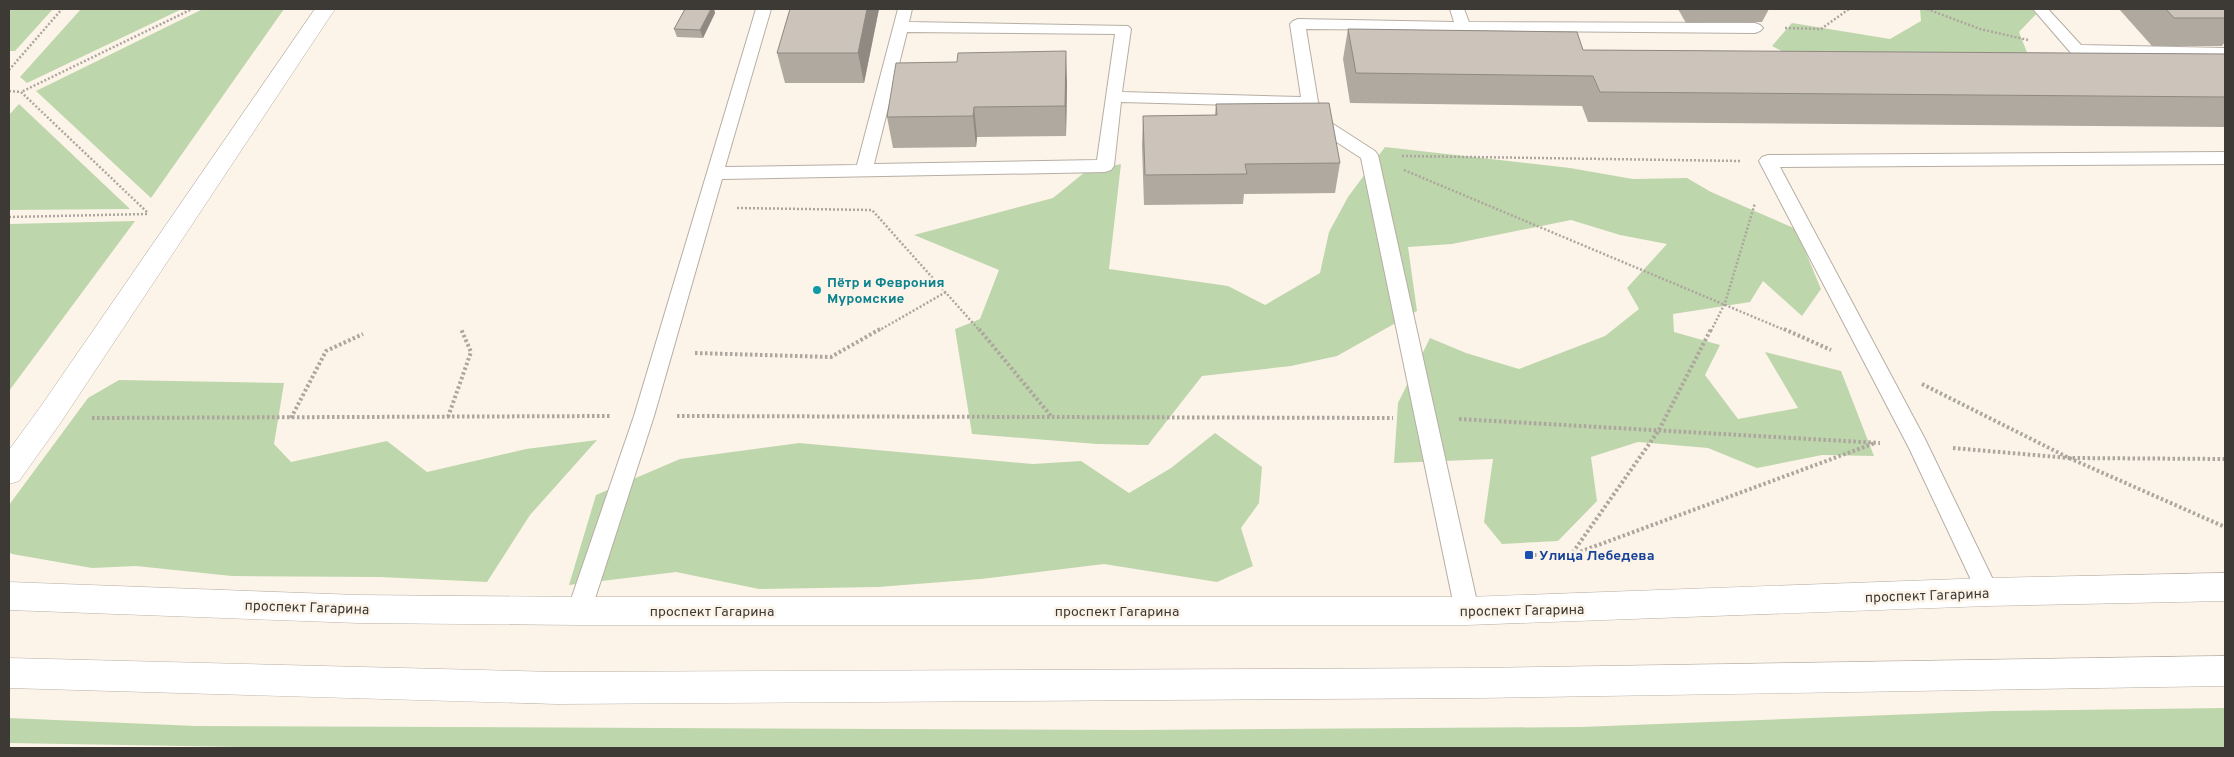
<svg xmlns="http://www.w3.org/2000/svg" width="2234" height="757" viewBox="0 0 2234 757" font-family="Overpass,sans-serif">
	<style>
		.green { fill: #bed6ab }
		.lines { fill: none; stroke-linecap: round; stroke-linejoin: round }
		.service-casing { stroke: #b6aea4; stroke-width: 2 }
		.minor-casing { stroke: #b6aea4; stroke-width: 1 }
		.primary-casing { stroke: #b6aea4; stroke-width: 1 }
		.path-far1 { stroke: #ada69e; stroke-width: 2.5; stroke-dasharray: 2 2; stroke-linecap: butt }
		.path { stroke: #ada69e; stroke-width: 4; stroke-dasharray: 2.5 2.5; stroke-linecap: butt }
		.service { fill: #fff; fill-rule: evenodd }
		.minor { fill: #fff; fill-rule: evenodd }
		.primary { fill: #fff; fill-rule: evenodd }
		.wall { fill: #afa9a0 }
		.shaded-wall { fill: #8f8982 }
		.building { fill: #ccc4ba; stroke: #8f8982 }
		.culture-dot { fill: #0f9aa8; stroke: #fdf4e9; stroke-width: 2 }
		.transit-dot { fill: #1a4fb4; stroke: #fdf4e9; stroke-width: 2 }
		.labels { text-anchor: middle; stroke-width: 5; stroke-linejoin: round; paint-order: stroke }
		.culture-label { font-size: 14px; font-weight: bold; fill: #0d838f; stroke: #fdf4e9; text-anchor: start }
		.transit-label { font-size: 14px; font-weight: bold; fill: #164399; stroke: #fdf4e9; text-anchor: start }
		.street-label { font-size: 14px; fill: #3d3a35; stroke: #fdf4e9 }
	</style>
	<rect width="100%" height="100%" fill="#fdf4e9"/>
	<!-- green -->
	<g class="green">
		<path d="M9,9H53L15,51H9Z"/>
		<path d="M81,9H182L27,83L20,77Z"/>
		<path d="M203,9H284L151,198L36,91Z"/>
		<path d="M1920,9H2041L2019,32L2034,70L1836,79L1772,46L1792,23L1890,39L1921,21Z"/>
		<path d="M19,104L130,209L9,210V115Z"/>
		<path d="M1385,147L1570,168L1633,179L1687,178L1711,192L1796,229L1821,289L1802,316L1763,281L1750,302L1673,314L1674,332L1720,345L1705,375L1738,419L1798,408L1765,352L1841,371L1874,456L1822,455L1757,468L1708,448L1638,442L1591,457L1597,501L1558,541L1502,544L1484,522L1493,459L1394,463L1398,403L1430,338L1466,353L1519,369L1605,336L1639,309L1627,288L1667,244L1620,235L1571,220L1452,244L1408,247L1417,311L1337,356L1291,366L1202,376L1148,445L1097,444L972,434L955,329L980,319L999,270L914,235L1053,198L1085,172L1121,164L1109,269L1228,286L1265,305L1320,273L1329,232L1348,197Z"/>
		<path d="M135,221L9,391V224Z"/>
		<path d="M119,380L284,383L274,444L291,462L387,441L427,472L526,449L597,440L530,515L487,582L380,577L232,576L136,566L92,568L12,554L9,552V505L88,398Z"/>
		<path d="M1215,433L1262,467L1259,503L1241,528L1253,566L1217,582L1104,564L981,579L878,587L759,589L676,572L569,585L596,495L680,459L799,443L1033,464L1081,461L1129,493L1171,468Z"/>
		<path d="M2225,708V748H305L9,743V718L196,726L1134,730L1581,727L1994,711Z"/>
	</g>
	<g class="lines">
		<defs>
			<g id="service">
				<path d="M756,9H771L725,167L857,165L898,9H912L909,22L1128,26L1131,29L1122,92L1301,97L1290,24L1293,21L1298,19L1454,22L1450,9H1464L1469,22L1755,23L1760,25L1763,28L1760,31L1755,33L1306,29L1318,102L1330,122L1375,151L1378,155L1479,611L1475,618L1467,621L1459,618L1455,611L1361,158L1318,130L1305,107L1121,102L1114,166L1111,170L1105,172L722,179L654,416L591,611L587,618L579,621L571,618L567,611L634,416ZM907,32L1115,34L1097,160L874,164Z"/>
				<path d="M2033,9H2048L2081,45L2225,48V58L2071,53Z"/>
				<path d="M2225,152V164L1780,167L1925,439L1999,592L1996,599L1988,602L1980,599L1909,448L1759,161L1762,157L1768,155Z"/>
			</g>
			<path id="minor" d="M315,9H335L59,425L19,481L9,484V450L39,409Z"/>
			<g id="primary">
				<path d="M2225,573V601L1988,606L1467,625H579L358,623L9,610V582L358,595L579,597H1467L1988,578Z"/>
				<path d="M2225,656V686L1478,698L557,704L9,688V658L557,672L1478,668Z"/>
			</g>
		</defs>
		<!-- service casing -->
		<use href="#service" class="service-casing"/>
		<!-- minor casing -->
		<use href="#minor" class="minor-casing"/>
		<!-- primary casing -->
		<use href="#primary" class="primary-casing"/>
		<!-- path-far1 -->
		<g class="path-far1">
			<path d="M1927,9L1980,29L2028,40"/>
			<path d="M1785,28L1821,29L1849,9"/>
			<path d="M9,70L62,9"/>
			<path d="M9,91L21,92"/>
			<path d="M1402,156L1741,161"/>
			<path d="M1404,170L1787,331"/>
			<path d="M737,208L872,210L980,331"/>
			<path d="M147,212L21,92L192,9"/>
			<path d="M9,217L147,214"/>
			<path d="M878,331L946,292"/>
			<path d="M1711,331L1725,303L1755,203"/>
		</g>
		<!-- path -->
		<g class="path">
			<path d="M979,329L1051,416"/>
			<path d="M1784,329L1831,350"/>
			<path d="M695,353L831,357L880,329"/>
			<path d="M1922,384L2069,458L2225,527"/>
			<path d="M677,416L1393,418"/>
			<path d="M448,417L471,352L461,329"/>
			<path d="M92,418L611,416"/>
			<path d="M291,418L326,351L363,334"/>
			<path d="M1459,419L1880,443"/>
			<path d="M1953,448L2069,458L2225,459"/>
			<path d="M1529,555H1571L1659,430L1711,329"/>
			<path d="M1571,555L1875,443"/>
		</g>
		<!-- service -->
		<use href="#service" class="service"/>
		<!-- minor -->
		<use href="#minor" class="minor"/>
		<!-- primary -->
		<use href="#primary" class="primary"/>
	</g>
	<!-- wall -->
	<g class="wall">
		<path d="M685,9H714L715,13L703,38L677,37L674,29Z"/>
		<path d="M790,9H879L864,83H785L777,53Z"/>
		<path d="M1678,9H1769L1762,22L1686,23Z"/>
		<path d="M2119,9H2225V42L2222,46H2152Z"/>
		<path d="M1348,29L1583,50L2225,54V127L1588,122L1582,106L1350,103L1343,59Z"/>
		<path d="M1067,82L1066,136L977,137L976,147L893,148L887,117Z"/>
		<path d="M1216,104L1340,163L1335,193L1244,194L1243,204L1144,205L1142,146L1143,116L1215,115Z"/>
	</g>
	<!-- shaded-wall -->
	<g class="shaded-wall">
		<path d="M711,9H714L715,13L703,38L700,30Z"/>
		<path d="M867,9H879L864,83L858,53Z"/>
		<path d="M1066,51L1067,82L1066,136L1065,106Z"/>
		<path d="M974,107L977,137L976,147L973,116Z"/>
	</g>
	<!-- building -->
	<g class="building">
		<path d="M685,9H711L700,30L674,29Z"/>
		<path d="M790,9H867L858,53H777Z"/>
		<path d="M2166,9H2225V18H2174Z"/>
		<path d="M1348,29L1577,32L1583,50L2225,54V97L1600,92L1593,76L1356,73Z"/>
		<path d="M1066,51L1065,106L974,107L973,116L887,117L896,63L957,62L958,53Z"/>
		<path d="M1329,103L1340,163L1245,164L1247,174L1145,175L1143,116L1217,115L1216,104Z"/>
	</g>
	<!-- markers -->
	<circle class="culture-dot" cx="817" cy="290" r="5"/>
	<rect class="transit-dot" x="1524" y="550" width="10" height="10" rx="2.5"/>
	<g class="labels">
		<!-- culture labels -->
		<g class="culture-label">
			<text x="827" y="287">Пётр и Феврония<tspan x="827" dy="16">Муромские</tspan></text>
		</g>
		<!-- transit labels -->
		<g class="transit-label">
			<text x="1539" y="560">Улица Лебедева</text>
		</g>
		<!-- street labels -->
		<g class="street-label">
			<text transform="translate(1927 595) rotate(-2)" y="5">проспект Гагарина</text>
			<text transform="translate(307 607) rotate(2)" y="5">проспект Гагарина</text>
			<text transform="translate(1522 610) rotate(-1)" y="5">проспект Гагарина</text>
			<text x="712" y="616">проспект Гагарина</text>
			<text x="1117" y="616">проспект Гагарина</text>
		</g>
	</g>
	<!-- border -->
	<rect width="2234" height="757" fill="none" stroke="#3d3a35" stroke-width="20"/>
</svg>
